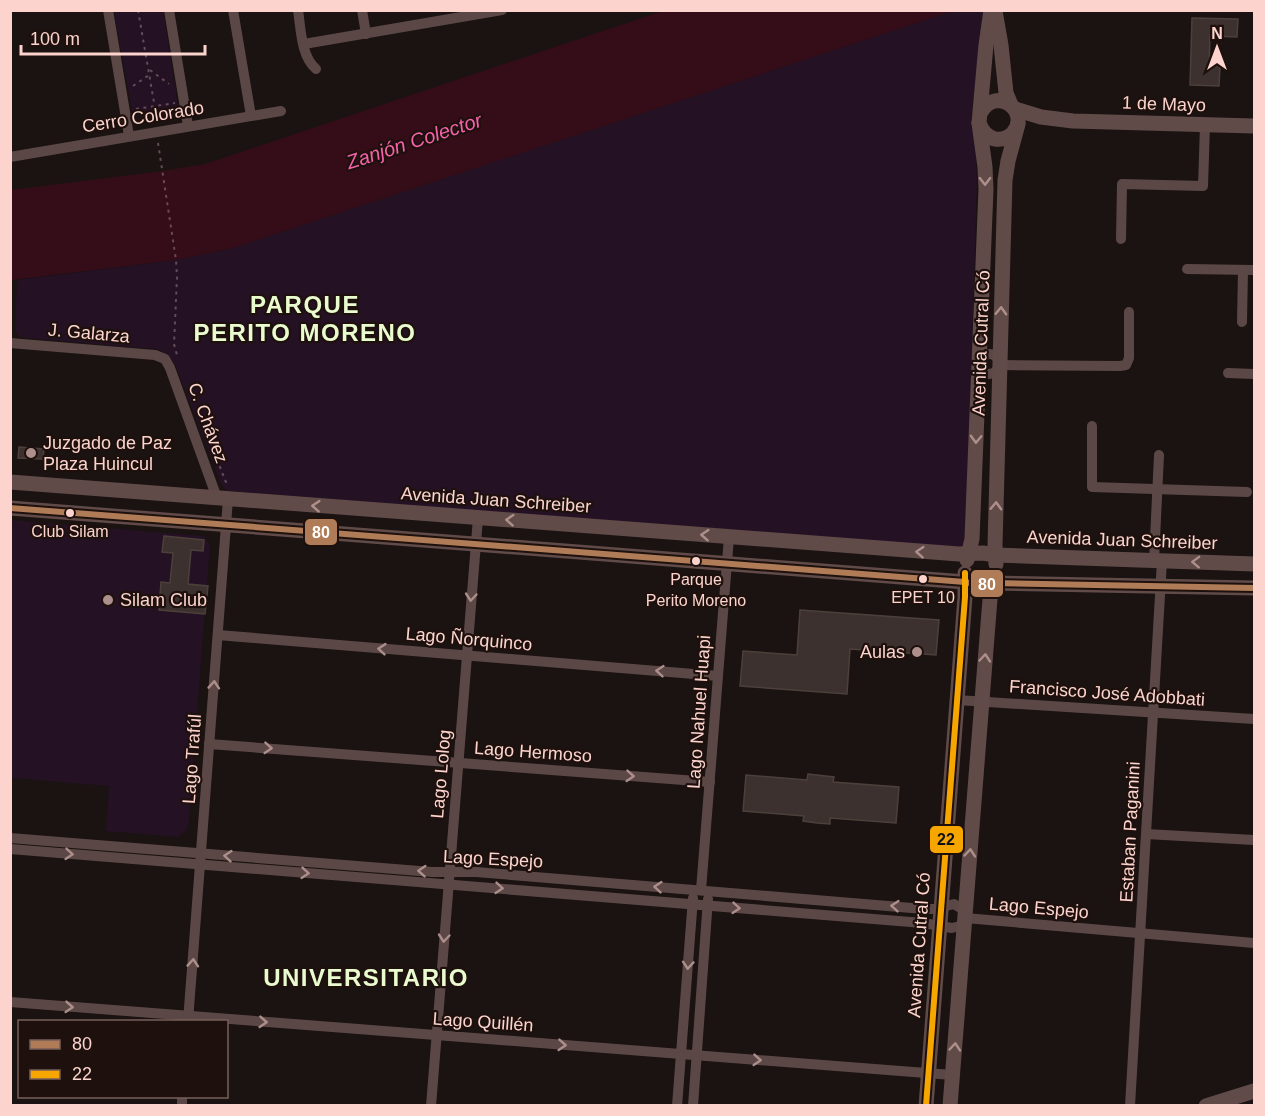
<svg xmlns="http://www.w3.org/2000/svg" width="1265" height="1116" viewBox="0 0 1265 1116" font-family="Helvetica,sans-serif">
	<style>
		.green { fill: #251124 }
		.water { fill: #350d19 }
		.building { fill: #3c312f; stroke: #4d403b; stroke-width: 1.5 }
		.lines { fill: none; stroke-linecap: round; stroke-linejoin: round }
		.path { stroke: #654b58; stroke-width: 2; stroke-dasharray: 3 4.5; stroke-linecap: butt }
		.street { stroke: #5b4846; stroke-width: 10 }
		.secondary { stroke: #614b49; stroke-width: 15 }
		.bus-1-casing { stroke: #1e110d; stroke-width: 10 }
		.bus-2-casing { stroke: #1e110d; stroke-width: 10 }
		.bus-1 { stroke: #b07c57; stroke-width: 6 }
		.bus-2 { stroke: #f7a600; stroke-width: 6 }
		.oneway { stroke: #ae908b }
		.oneway2 { stroke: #ac8e8a }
		.poi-dot { fill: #ad908b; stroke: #1e110d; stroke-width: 2 }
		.bus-dot { fill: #fcd4cd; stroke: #1e110d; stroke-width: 2 }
		.labels { text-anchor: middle; stroke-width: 4.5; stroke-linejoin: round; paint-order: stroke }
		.bus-label { font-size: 16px; fill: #fcd4cd; stroke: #1e110d }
		.street-label { font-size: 18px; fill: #fcd4cd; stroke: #1e110d }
		.poi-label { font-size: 18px; fill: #fcd4cd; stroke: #1e110d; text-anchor: start }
		.water-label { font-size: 20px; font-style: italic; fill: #f661aa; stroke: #1e110d }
		.district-label { font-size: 24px; font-weight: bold; letter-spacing: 1.5px; fill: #eafccf; stroke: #1e110d }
		.line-badge { stroke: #1e110d; stroke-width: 2 }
		.badge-label { font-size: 16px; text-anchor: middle; font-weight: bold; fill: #fff }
		.pale-badge-label { font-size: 16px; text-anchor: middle; font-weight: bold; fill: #111 }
	</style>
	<rect width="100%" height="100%" fill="#1a1311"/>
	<!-- green -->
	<g class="green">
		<path d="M114,11H163L178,105L176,110L141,116L136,115L132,111Z"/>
		<path d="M953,11H985L971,119L972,126L975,135L977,176L967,535L963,546L960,548L227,491L221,484L176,367C171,358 167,352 156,349L25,338C18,337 16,334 15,328L17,280L176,260L233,248Z"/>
		<path d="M10,520L204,536L210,545L188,829L178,837L106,831L109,786L11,778Z"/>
	</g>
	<!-- water -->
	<path class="water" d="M666,10L953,11L233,248L176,260L11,280V190L163,171L205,164Z"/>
	<!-- building -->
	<g class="building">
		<path d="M1192,18L1238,19L1237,37L1210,36L1209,66H1220L1219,86L1190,85Z"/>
		<path d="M19,447L44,449L43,459L18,458Z"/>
		<path d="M164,536L204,540L203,551L191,550L188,584L208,586L205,614L159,610L161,582L170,583L173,553L162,552Z"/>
		<path d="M800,610L939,620L936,655L850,649L847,694L740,686L743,651L797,655Z"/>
		<path d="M808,774L834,777L833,782L899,787L896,823L830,818V824L817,823L803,821L804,816L743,811L746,775L807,780Z"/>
	</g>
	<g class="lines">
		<!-- path -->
		<g class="path">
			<path d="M132,10L139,13"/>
			<path d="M138,10L156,114"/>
			<path d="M150,70L169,84"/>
			<path d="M133,86L149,75"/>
			<path d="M136,109L175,103"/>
			<path d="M158,143L176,260L177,277L174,344L177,355"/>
			<path d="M209,438L225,480L228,486"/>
		</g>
		<!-- street -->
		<g class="street">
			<path d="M108,10L129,136"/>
			<path d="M169,10L188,126"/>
			<path d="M233,10L251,116"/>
			<path d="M298,10C301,30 301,56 316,69"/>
			<path d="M362,10L366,34"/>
			<path d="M304,44L502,10"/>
			<path d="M10,157L281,111"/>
			<path d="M1121,239L1122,184L1203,186L1205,125"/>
			<path d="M1187,269L1254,270"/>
			<path d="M1242,322L1243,270"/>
			<path d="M10,343L155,355L165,359L170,368L217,498"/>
			<circle cx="989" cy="364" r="10"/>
			<path d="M1000,365L1120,366L1126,365L1129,358V312"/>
			<path d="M1228,373L1254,374"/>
			<path d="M1092,426V487L1247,492"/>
			<path d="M1154,560L1159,455"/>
			<path d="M218,635L718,676"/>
			<path d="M957,700L1254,719"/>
			<path d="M209,744L710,782"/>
			<path d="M1146,834L1254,840"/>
			<path d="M10,838L432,872H476L924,909H934L954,904L962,909L965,918L960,926L952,928L923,923L10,849"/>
			<path d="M701,890L729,537"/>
			<path d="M965,918L1254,943"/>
			<path d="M10,1002L952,1075"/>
			<path d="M188,1021L228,499"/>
			<path d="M182,1106V1096"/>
			<path d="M431,1106L478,518"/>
			<path d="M677,1106L693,898"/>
			<path d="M693,1106L708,899"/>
			<path d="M1130,1106L1162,561"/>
		</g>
		<!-- secondary -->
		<g class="secondary">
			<path d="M995,11L1001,45L1006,93L1011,105"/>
			<path d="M1015,109L1041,117L1073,121L1254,126"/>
			<path d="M981,112C997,85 1031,112 1013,133C1008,138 1001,140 995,139C986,137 982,131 979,123L986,45L991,10"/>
			<path d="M10,482L959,554L983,553L995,555L1254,564"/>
			<path d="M10,508L965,582L980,585L993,583L1254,588"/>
			<path d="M967,560L972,539L986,189L985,167L979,123"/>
			<path d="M996,564L995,545L1005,180L1008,161L1018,124"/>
			<path d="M926,1106L965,597V573"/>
			<path d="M950,1106L990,599L995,575"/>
			<path d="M1206,1106L1254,1091"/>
		</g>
		<defs>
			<path id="bus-1" d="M10,508L965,582L980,585L993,583L1254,588"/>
			<path id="bus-2" d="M926,1106L965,597V573"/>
		</defs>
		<!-- bus-1 casing -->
		<use href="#bus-1" class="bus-1-casing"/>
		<!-- bus-2 casing -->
		<use href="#bus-2" class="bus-2-casing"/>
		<!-- bus-1 -->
		<use href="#bus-1" class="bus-1"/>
		<!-- bus-2 -->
		<use href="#bus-2" class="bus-2"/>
	</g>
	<!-- one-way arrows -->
	<defs><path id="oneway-chevron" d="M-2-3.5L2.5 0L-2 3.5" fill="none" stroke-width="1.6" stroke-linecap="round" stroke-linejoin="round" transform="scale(1.5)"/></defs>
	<g class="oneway">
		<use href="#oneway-chevron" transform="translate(985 181) rotate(89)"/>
		<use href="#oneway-chevron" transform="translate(1001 311) rotate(-88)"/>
		<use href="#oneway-chevron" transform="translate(976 439) rotate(92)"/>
		<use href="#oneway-chevron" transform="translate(316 506) rotate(-176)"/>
		<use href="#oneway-chevron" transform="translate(996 506) rotate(-88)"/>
		<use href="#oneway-chevron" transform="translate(510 520) rotate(-176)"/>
		<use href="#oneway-chevron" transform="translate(705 535) rotate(-176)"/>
		<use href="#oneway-chevron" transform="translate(920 552) rotate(-176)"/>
		<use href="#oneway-chevron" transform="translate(1196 562) rotate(-178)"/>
		<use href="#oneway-chevron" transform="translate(985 658) rotate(-85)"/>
		<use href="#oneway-chevron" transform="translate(970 853) rotate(-85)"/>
		<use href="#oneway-chevron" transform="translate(955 1047) rotate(-85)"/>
	</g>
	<g class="oneway2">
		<use href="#oneway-chevron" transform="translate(471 597) rotate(95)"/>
		<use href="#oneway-chevron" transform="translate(382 649) rotate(-175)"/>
		<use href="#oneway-chevron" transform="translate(660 671) rotate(-175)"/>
		<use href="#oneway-chevron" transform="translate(214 685) rotate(-86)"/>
		<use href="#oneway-chevron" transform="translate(268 748) rotate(4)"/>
		<use href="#oneway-chevron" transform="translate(630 776) rotate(4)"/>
		<use href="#oneway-chevron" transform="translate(69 854) rotate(5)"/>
		<use href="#oneway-chevron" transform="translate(228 856) rotate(-175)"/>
		<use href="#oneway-chevron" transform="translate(422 871) rotate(-176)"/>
		<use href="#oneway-chevron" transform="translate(305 873) rotate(5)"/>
		<use href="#oneway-chevron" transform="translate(658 887) rotate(-175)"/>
		<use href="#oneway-chevron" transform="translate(499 888) rotate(5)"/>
		<use href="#oneway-chevron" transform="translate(895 906) rotate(-175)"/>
		<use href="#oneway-chevron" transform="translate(736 908) rotate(5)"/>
		<use href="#oneway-chevron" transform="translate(444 938) rotate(95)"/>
		<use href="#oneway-chevron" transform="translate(193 963) rotate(-86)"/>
		<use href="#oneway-chevron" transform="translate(688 965) rotate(94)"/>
		<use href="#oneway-chevron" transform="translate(69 1007) rotate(4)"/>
		<use href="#oneway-chevron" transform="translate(263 1022) rotate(4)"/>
		<use href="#oneway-chevron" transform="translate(562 1045) rotate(4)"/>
		<use href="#oneway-chevron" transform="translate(757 1060) rotate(4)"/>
	</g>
	<!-- markers -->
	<g class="poi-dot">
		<circle cx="31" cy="453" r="6"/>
		<circle cx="108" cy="600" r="6"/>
		<circle cx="917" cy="652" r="6"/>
	</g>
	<g class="bus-dot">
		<circle cx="70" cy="513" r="5"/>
		<circle cx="696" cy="561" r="5"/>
		<circle cx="923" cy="579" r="5"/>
	</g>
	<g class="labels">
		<!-- bus labels -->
		<g class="bus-label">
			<text x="70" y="537">Club Silam</text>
			<text x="696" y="585">Parque<tspan x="696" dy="21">Perito Moreno</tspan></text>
			<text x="923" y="603">EPET 10</text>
		</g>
		<!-- street labels -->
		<g class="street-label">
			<text transform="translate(1164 104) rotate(2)" y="6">1 de Mayo</text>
			<text transform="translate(143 117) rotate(-9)" y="6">Cerro Colorado</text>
			<text transform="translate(89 333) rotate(5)" y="6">J. Galarza</text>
			<text transform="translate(981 343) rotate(-88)" y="6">Avenida Cutral Có</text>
			<text transform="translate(208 423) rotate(70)" y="6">C. Chávez</text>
			<text transform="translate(496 500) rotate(4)" y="6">Avenida Juan Schreiber</text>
			<text transform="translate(1122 540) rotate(2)" y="6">Avenida Juan Schreiber</text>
			<text transform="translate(469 639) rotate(5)" y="6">Lago Ñorquinco</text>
			<text transform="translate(1107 693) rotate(4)" y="6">Francisco José Adobbati</text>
			<text transform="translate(699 712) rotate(-86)" y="6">Lago Nahuel Huapi</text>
			<text transform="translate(533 752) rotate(4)" y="6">Lago Hermoso</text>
			<text transform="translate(192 759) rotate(-86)" y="6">Lago Trafúl</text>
			<text transform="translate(441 774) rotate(-85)" y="6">Lago Lolog</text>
			<text transform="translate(1130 832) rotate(-87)" y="6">Estaban Paganini</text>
			<text transform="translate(493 859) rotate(3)" y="6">Lago Espejo</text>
			<text transform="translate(1039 908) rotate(5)" y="6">Lago Espejo</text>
			<text transform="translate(919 945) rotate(-86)" y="6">Avenida Cutral Có</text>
			<text transform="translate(483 1022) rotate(4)" y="6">Lago Quillén</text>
		</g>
		<!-- poi labels -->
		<g class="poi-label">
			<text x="43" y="449">Juzgado de Paz<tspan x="43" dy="21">Plaza Huincul</tspan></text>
			<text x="120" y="606">Silam Club</text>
			<text x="905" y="658" text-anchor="end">Aulas</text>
		</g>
		<!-- water labels -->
		<g class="water-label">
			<text transform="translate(414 141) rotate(-18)" y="7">Zanjón Colector</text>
		</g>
		<!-- district labels -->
		<g class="district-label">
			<text x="305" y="313">PARQUE<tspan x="305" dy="28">PERITO MORENO</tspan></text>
			<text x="366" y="986">UNIVERSITARIO</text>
		</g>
	</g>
	<g class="line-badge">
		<rect x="304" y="518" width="34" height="28" rx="6" fill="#b07c57"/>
		<rect x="970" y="569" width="34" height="29" rx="6" fill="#b07c57"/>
		<rect x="929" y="825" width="35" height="29" rx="6" fill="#f7a600"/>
	</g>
	<g class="badge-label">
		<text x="321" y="538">80</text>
		<text x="987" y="590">80</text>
	</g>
	<g class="pale-badge-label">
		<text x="946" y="845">22</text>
	</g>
	<!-- border -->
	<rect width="1265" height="1116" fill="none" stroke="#fcd4cd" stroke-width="24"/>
	<!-- legend -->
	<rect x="18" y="1020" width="210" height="78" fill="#1e110d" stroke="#775f5a" stroke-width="1.5"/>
	<rect x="30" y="1040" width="30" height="9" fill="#b07c57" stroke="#775f5a" stroke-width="1.5"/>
	<text x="72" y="1050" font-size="18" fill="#fcd4cd">80</text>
	<rect x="30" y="1070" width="30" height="9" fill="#f7a600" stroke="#775f5a" stroke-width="1.5"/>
	<text x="72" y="1080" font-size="18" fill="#fcd4cd">22</text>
	<!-- north arrow -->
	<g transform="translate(1217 48)" stroke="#1e110d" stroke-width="4.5" paint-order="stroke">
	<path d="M0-4.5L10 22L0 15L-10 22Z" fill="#fcd4cd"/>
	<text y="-9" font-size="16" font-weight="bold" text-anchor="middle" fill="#fcd4cd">N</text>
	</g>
	<!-- scale -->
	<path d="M21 45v9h184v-9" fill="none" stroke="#fcd4cd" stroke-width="3"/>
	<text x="30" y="45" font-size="18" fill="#fcd4cd" stroke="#1e110d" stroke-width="4.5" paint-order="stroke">100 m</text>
</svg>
